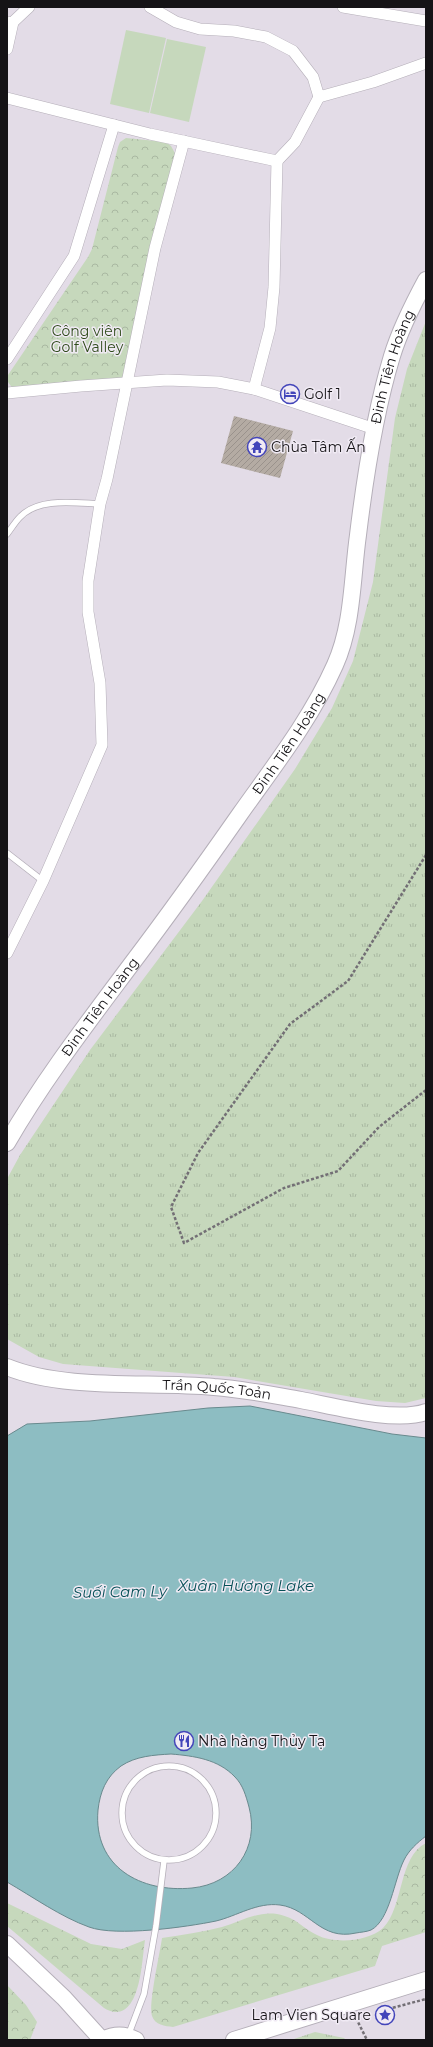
<svg xmlns="http://www.w3.org/2000/svg" width="433" height="2047" viewBox="0 0 433 2047" font-family="Montserrat,sans-serif">
	<style>
		.grass { fill: url(#grass-tufts) }
		.park { fill: url(#park-crowns) }
		.pitch { fill: #c6d8bc }
		.water { fill: #8dbdc2; stroke: #698a8e; fill-rule: evenodd }
		.building { fill: url(#building-hatch) }
		.lines { fill: none; stroke-linecap: round; stroke-linejoin: round }
		.lane-casing { stroke: #b5afb9; stroke-width: 7 }
		.street-casing { stroke: #b5afb9; stroke-width: 12 }
		.secondary-casing { stroke: #b5afb9; stroke-width: 18 }
		.path { stroke: #736f75; stroke-width: 2.5; stroke-dasharray: 3 2; stroke-linecap: butt }
		.lane { stroke: #fff; stroke-width: 5.5 }
		.street { stroke: #fff; stroke-width: 11 }
		.secondary { stroke: #fff; stroke-width: 16 }
		.labels { text-anchor: middle; stroke-width: 3; stroke-linejoin: round; paint-order: stroke }
		.park-label { font-size: 14px; fill: #2f4b1b; stroke: #f0eaf4 }
		.street-label { font-size: 14px; fill: #151316; stroke: #f0eaf4 }
		.poi-label { font-size: 14px; fill: #151316; stroke: #f0eaf4; text-anchor: start }
		.water-label { font-size: 15px; font-style: italic; fill: #065057; stroke: #f0eaf4 }
	</style>
	<defs>
		<pattern id="grass-tufts" width="24" height="20" patternUnits="userSpaceOnUse"><rect width="24" height="20" fill="#c6d8bc"/><path d="M3 7l-1-3M5 7V3M7 7l1-3M15 17l-1-3M17 17v-4M19 17l1-3" fill="none" stroke="#a9b8a1"/></pattern>
		<pattern id="park-crowns" width="20" height="18" patternUnits="userSpaceOnUse"><rect width="20" height="18" fill="#c6d8bc"/><path d="M2 6a3 3 0 1 1 6 0M12 15a3 3 0 1 1 6 0" fill="none" stroke="#a9b8a1"/></pattern>
		<pattern id="building-hatch" width="6" height="6" patternUnits="userSpaceOnUse"><rect width="6" height="6" fill="#b4aba3"/><path d="M-1 1l2-2M0 6l6-6M5 7l2-2" fill="none" stroke="#9a928c"/></pattern>
	</defs>
	<rect width="100%" height="100%" fill="#e3dce7"/>
	<!-- grass -->
	<g class="grass">
		<path d="M426,321V1398L405,1403L376,1401L234,1377L63,1364L39,1357L7,1339V1179L20,1155L90,1050L202,901L295,769L332,708L353,661L373,582L395,418L407,369Z"/>
		<path d="M315,2032L344,2038L346,2040H291Z"/>
	</g>
	<!-- park -->
	<g class="park">
		<path d="M126,138L166,142L171,146L176,155L123,376L120,380L13,389L8,382V375L88,257L92,249L118,147L120,142Z"/>
		<path d="M426,1843V1932L382,1946L375,1966L173,2027C165,2026 155,2025 152,2016C148,2005 160,1953 162,1938C182,1935 202,1932 222,1927C240,1922 257,1911 277,1914C297,1918 301,1927 317,1935C334,1944 368,1942 383,1928C404,1907 398,1857 426,1843Z"/>
		<path d="M7,1903L91,1944L122,1949L145,1940C142,1959 141,2012 116,2012C112,2012 107,2010 104,2008L7,1926Z"/>
		<path d="M7,1985L26,2005L37,2022L30,2040H7Z"/>
	</g>
	<!-- pitch -->
	<g class="pitch">
		<path d="M126,30L166,38L149,113L110,104Z"/>
		<path d="M167,39L206,47L189,122L150,113Z"/>
	</g>
	<!-- water -->
	<path class="water" d="M250,1406L392,1434L426,1438V1836C417,1843 409,1850 404,1860C394,1880 390,1920 371,1930C366,1932 361,1932 356,1933C320,1941 310,1909 280,1905C257,1902 237,1916 216,1921C187,1927 116,1937 89,1927C61,1917 33,1897 7,1882V1436L27,1424L90,1421L208,1408ZM171,1754C194,1756 218,1759 235,1777C243,1785 246,1796 249,1807C260,1848 234,1884 192,1888C141,1893 93,1867 98,1810C100,1792 106,1777 121,1766C136,1756 154,1755 171,1754Z"/>
	<!-- building -->
	<path class="building" d="M234,416L293,431L280,478L221,463Z"/>
	<g class="lines">
		<defs>
			<g id="lane">
				<path d="M7,534C11,529 15,522 20,517C39,497 75,503 100,504"/>
				<path d="M7,853L43,881"/>
				<circle cx="169" cy="1813" r="47"/>
				<path d="M128,2036L144,1994L156,1926L164,1861"/>
			</g>
			<g id="street">
				<path d="M150,7L176,22L200,29L234,31L266,37L293,51L313,77L319,97L373,82L426,63"/>
				<path d="M343,7L426,21"/>
				<path d="M7,23L13,22L29,7"/>
				<path d="M7,49L13,22"/>
				<path d="M7,98L150,134L277,161L295,142L319,97"/>
				<path d="M7,359L74,256L114,125"/>
				<path d="M254,389L270,328L274,287L277,161"/>
				<path d="M7,393L81,386L167,380L218,382L254,389L375,429"/>
				<path d="M7,953L43,881L102,745L100,683L88,612V581L100,504L107,479L155,248L184,141"/>
			</g>
			<g id="secondary">
				<path id="s1" d="M7,1143C44,1079 89,1021 133,962C170,913 205,864 240,814C274,766 311,719 335,665C353,625 352,578 358,535C365,477 375,412 392,356C400,330 413,304 426,280"/>
				<path id="s2" d="M7,1367C66,1391 150,1381 214,1387C243,1389 272,1395 301,1400C333,1406 395,1423 426,1412"/>
				<path d="M7,1944L64,1998L102,2040"/>
				<path d="M102,2040C115,2034 124,2034 136,2040"/>
				<path d="M234,2040L426,1980"/>
			</g>
		</defs>
		<!-- lane casing -->
		<use href="#lane" class="lane-casing"/>
		<!-- street casing -->
		<use href="#street" class="street-casing"/>
		<!-- secondary casing -->
		<use href="#secondary" class="secondary-casing"/>
		<!-- path -->
		<g class="path">
			<path d="M426,855L348,981L290,1024L198,1153L171,1207L184,1243L284,1188L338,1171L379,1127L426,1090"/>
			<path d="M388,2009L426,1999"/>
			<path d="M356,2018L367,2040"/>
		</g>
		<!-- lane -->
		<use href="#lane" class="lane"/>
		<!-- street -->
		<use href="#street" class="street"/>
		<!-- secondary -->
		<use href="#secondary" class="secondary"/>
	</g>
	<!-- icons -->
	<defs>
		<symbol id="hotel-ring" viewBox="-11 -11 22 22"><circle r="9.5" fill="#f0eaf4" stroke="#4345ba" stroke-width="1.5"/><path d="M-6-4.5h1.5V1H6V5H4.5V3h-9V5H-6ZM-4 0a1.8 1.8 0 1 1 3.6 0ZM.5 0V-2.5h3Q6-2.5 6 0Z" fill="#4345ba"/></symbol>
		<symbol id="temple-ring" viewBox="-11 -11 22 22"><circle r="9.5" fill="#f0eaf4" stroke="#4345ba" stroke-width="1.5"/><path d="M0-6L5-2H3V0L6.5 2.5H4V6H1.5V3h-3V6H-4V2.5H-6.5L-3 0V-2H-5Z" fill="#4345ba"/></symbol>
		<symbol id="restaurant-ring" viewBox="-11 -11 22 22"><circle r="9.5" fill="#f0eaf4" stroke="#4345ba" stroke-width="1.5"/><path d="M-5-6h1v4h1v-4h1v4h1v-4h1v5L-1.5 .5V6h-2V.5L-5-1ZM5-6V6H3V1.5H1.5Q1.5-4 5-6Z" fill="#4345ba"/></symbol>
		<symbol id="sight-ring" viewBox="-11 -11 22 22"><circle r="9.5" fill="#f0eaf4" stroke="#4345ba" stroke-width="1.5"/><path d="M0-6L1.8-2.2L6-1.7L2.9 1.2L3.7 5.4L0 3.3L-3.7 5.4L-2.9 1.2L-6-1.7L-1.8-2.2Z" fill="#4345ba"/></symbol>
	</defs>
	<g fill-rule="evenodd">
		<use href="#hotel-ring" x="279" y="383" width="22" height="22"/>
		<use href="#temple-ring" x="246" y="436" width="22" height="22"/>
		<use href="#restaurant-ring" x="173" y="1730" width="22" height="22"/>
		<use href="#sight-ring" x="374" y="2004" width="22" height="22"/>
	</g>
	<g class="labels">
		<!-- park labels -->
		<g class="park-label">
			<text x="87" y="336">Công viên<tspan x="87" dy="16">Golf Valley</tspan></text>
		</g>
		<!-- street labels -->
		<g class="street-label">
			<text dy="5" stroke="none"><textPath href="#s1" startOffset="885">Đinh Tiên Hoàng</textPath></text>
			<text dy="5" stroke="none"><textPath href="#s1" startOffset="489">Đinh Tiên Hoàng</textPath></text>
			<text dy="5" stroke="none"><textPath href="#s1" startOffset="165">Đinh Tiên Hoàng</textPath></text>
			<text dy="5" stroke="none"><textPath href="#s2" startOffset="212">Trần Quốc Toản</textPath></text>
		</g>
		<!-- poi labels -->
		<g class="poi-label">
			<text x="304" y="399">Golf 1</text>
			<text x="271" y="452">Chùa Tâm Ấn</text>
			<text x="198" y="1746">Nhà hàng Thủy Tạ</text>
			<text x="371" y="2020" text-anchor="end">Lam Vien Square</text>
		</g>
		<!-- water labels -->
		<g class="water-label">
			<text x="246" y="1591">Xuân Hương Lake</text>
			<text transform="translate(120 1592) rotate(-1)" y="5">Suối Cam Ly</text>
		</g>
	</g>
	<!-- border -->
	<rect width="433" height="2047" fill="none" stroke="#151316" stroke-width="16"/>
</svg>
